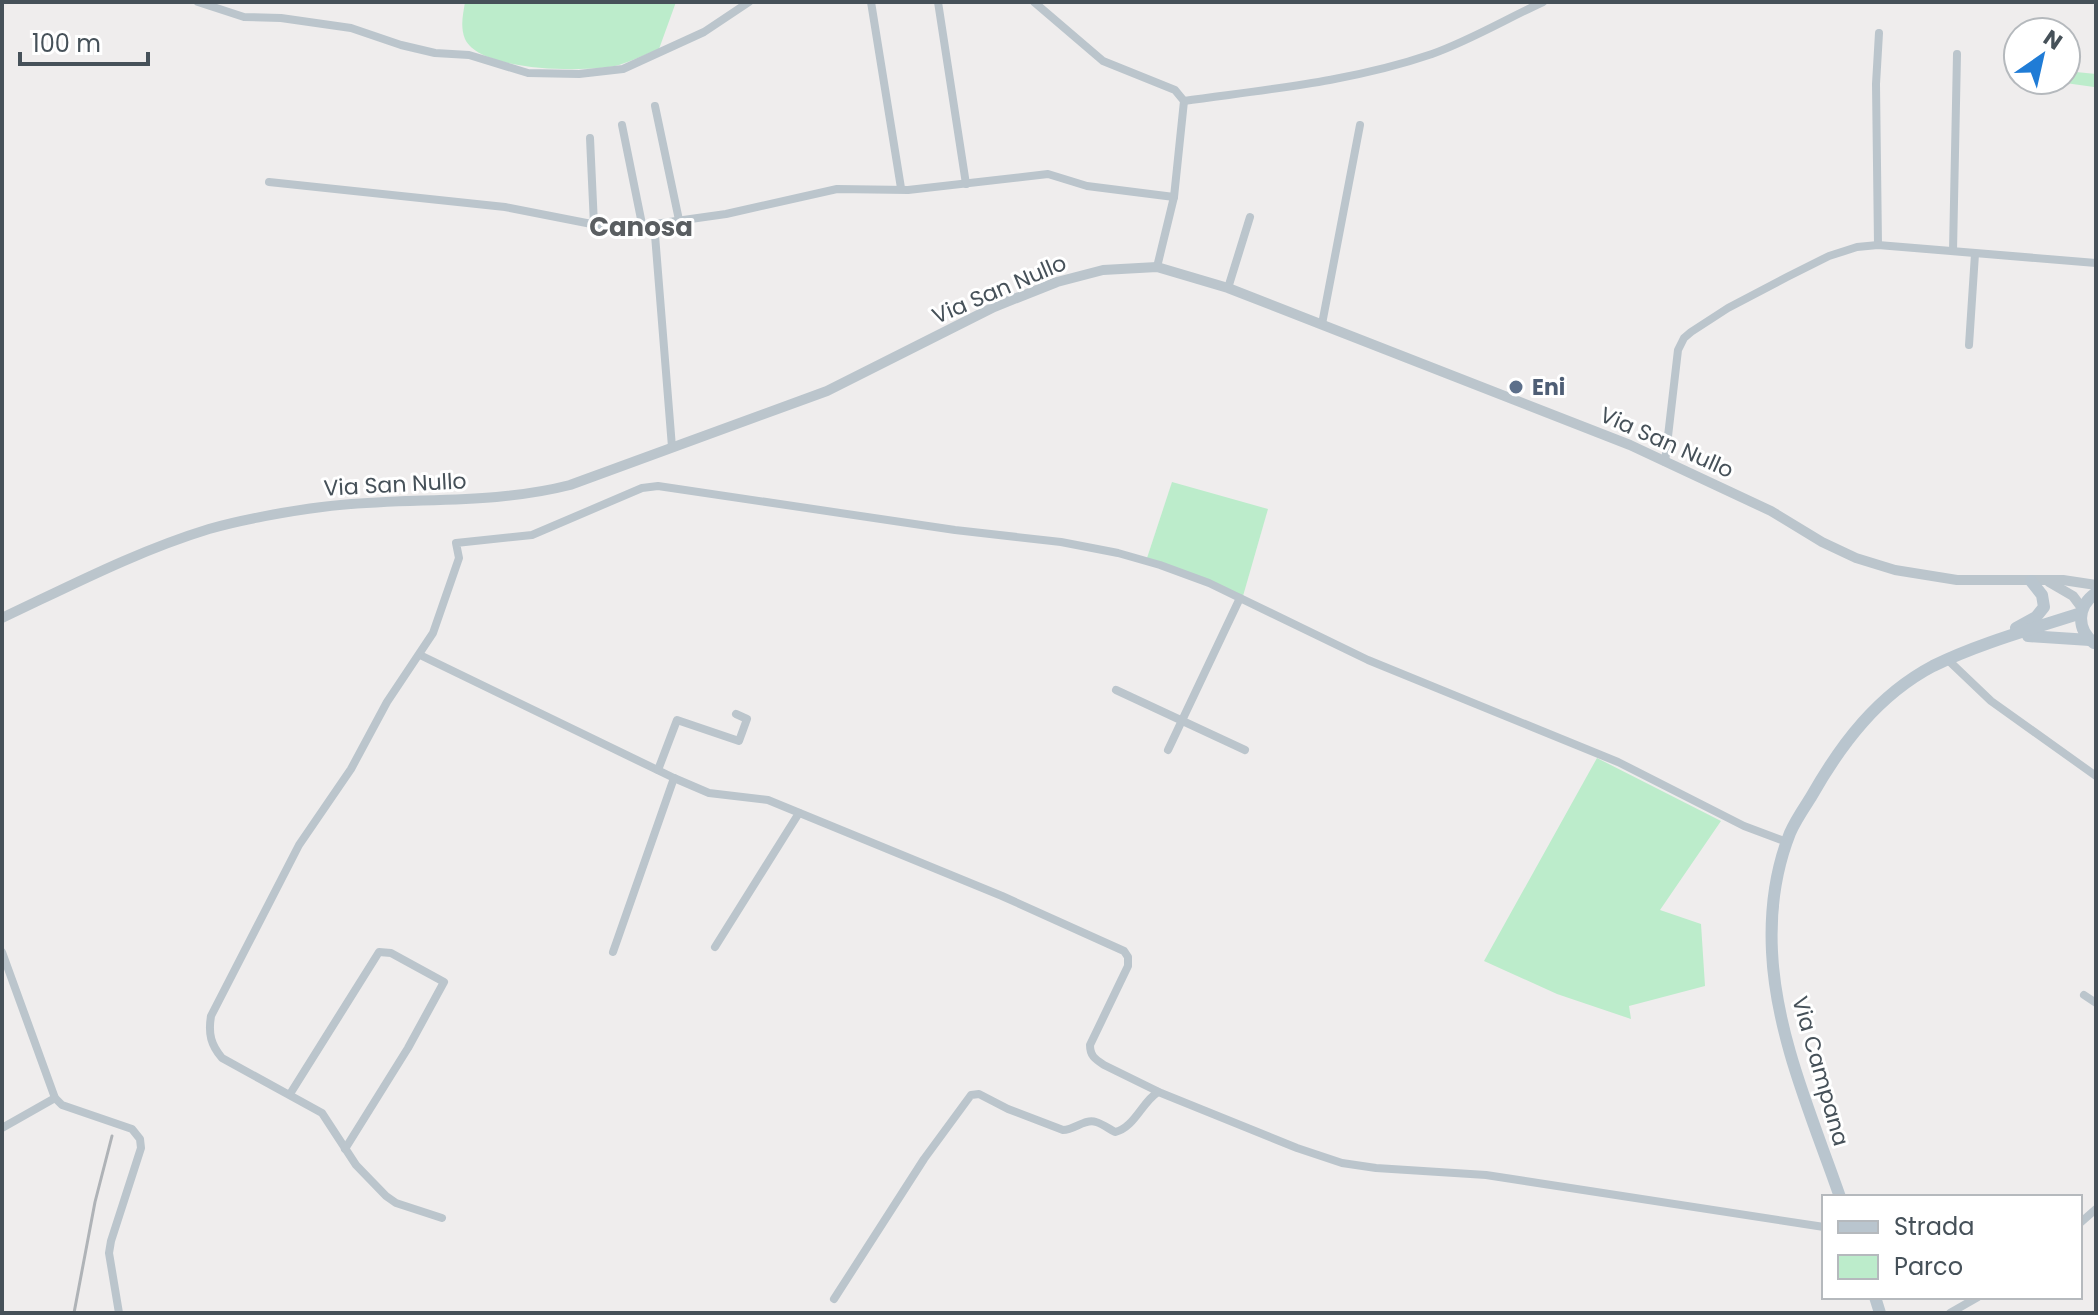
<svg xmlns="http://www.w3.org/2000/svg" width="2098" height="1315" viewBox="0 0 2098 1315" font-family="Poppins,sans-serif">
	<style>
		.green { fill: #bceccb }
		.lines { fill: none; stroke-linecap: round; stroke-linejoin: round }
		.minor { stroke: #bbc5cc; stroke-width: 8 }
		.tertiary { stroke: #bbc5cc; stroke-width: 10 }
		.secondary { stroke: #b9c5ce; stroke-width: 12 }
		.rail { stroke: #afb3b7; stroke-width: 3 }
		.service-dot { fill: #5c6f8a; stroke: #fff; stroke-width: 3 }
		.labels { text-anchor: middle; stroke-width: 6; stroke-linejoin: round; paint-order: stroke }
		.street-label { font-size: 22px; fill: #465159; stroke: #fff }
		.service-label { font-size: 22px; font-weight: bold; fill: #4e5e75; stroke: #fff; text-anchor: start }
		.quarter-label { font-size: 26px; font-weight: bold; fill: #5a5e61; stroke: #fff }
	</style>
	<rect width="100%" height="100%" fill="#efeded"/>
	<!-- green -->
	<g class="green">
		<path d="M465,2H676L659,49C646,54 632,61 619,65C588,73 480,72 465,39C460,26 463,15 465,2Z"/>
		<path d="M2066,71L2096,74L2094,87L2044,80H2066Z"/>
		<path d="M1172,482L1268,509L1243,596L1147,558Z"/>
		<path d="M1597,758L1721,821L1660,910L1701,924L1705,986L1629,1006L1631,1019L1557,994L1484,961Z"/>
	</g>
	<g class="lines">
		<!-- minor -->
		<g class="minor">
			<path d="M198,2L244,17L281,18L351,28L401,45L435,53L469,55L528,73L579,74L623,69L704,32L749,2"/>
			<path d="M871,2L901,188"/>
			<path d="M938,2L966,184"/>
			<path d="M1034,2L1103,61L1175,90L1184,101L1174,197L1157,267"/>
			<path d="M1184,101C1269,89 1350,82 1432,54C1471,40 1506,19 1543,2"/>
			<path d="M655,106L679,220"/>
			<path d="M622,125L643,229L655,224L726,214L837,189L908,190L1048,174L1087,186L1174,197"/>
			<path d="M590,138L594,225"/>
			<path d="M269,182L505,207L612,228L651,230L655,235L672,447"/>
			<path d="M1878,245L1876,84L1879,33"/>
			<path d="M1953,251L1957,54"/>
			<path d="M1228,288L1250,217"/>
			<path d="M1322,324L1360,125"/>
			<path d="M1969,345L1975,254"/>
			<path d="M1665,462L1678,350L1684,338L1691,332L1728,308L1787,277L1829,256L1857,247L1878,245L2096,263"/>
			<path d="M420,655L674,778L709,793L768,800L1002,896L1124,951L1128,957V966L1090,1045C1090,1056 1095,1059 1104,1065L1161,1093L1297,1148L1342,1163L1376,1168L1486,1175L1824,1227"/>
			<path d="M1948,660L1991,701L2096,776"/>
			<path d="M1116,690L1245,750"/>
			<path d="M1168,750L1240,598"/>
			<path d="M658,770L677,720L739,741L747,719L736,714"/>
			<path d="M715,947L799,813"/>
			<path d="M2,952L55,1098L62,1105L132,1129L140,1139L141,1148L111,1241L109,1253L119,1313"/>
			<path d="M613,952L674,778"/>
			<path d="M2084,995L2096,1003"/>
			<path d="M290,1094L379,952L391,953L444,982L408,1048L345,1149"/>
			<path d="M2,1128L55,1098"/>
			<path d="M442,1218L396,1203L386,1196L356,1165L322,1113L222,1058C211,1045 208,1034 211,1016L299,845L351,769L387,702L433,633L459,558L456,543L532,535L642,488L658,486L955,530L1061,542L1118,553L1160,565L1209,583L1368,660L1618,762L1744,826L1787,842"/>
			<path d="M2080,1223L2096,1209"/>
			<path d="M834,1299L924,1159L971,1095L979,1094L1008,1109L1063,1130C1075,1130 1085,1118 1096,1122C1103,1124 1109,1129 1115,1132C1134,1128 1142,1102 1158,1092"/>
			<path d="M1950,1313L1978,1297"/>
		</g>
		<!-- tertiary -->
		<g class="tertiary">
			<path d="M2049,582L2073,596L2082,608"/>
			<path d="M2,618C70,586 137,551 209,529C240,520 289,511 322,507C405,496 488,506 570,485L827,391L994,307L1057,282L1103,270L1157,267L1228,288L1630,445L1771,511L1822,542L1856,558L1895,570L1957,580H2063L2096,585"/>
		</g>
		<!-- secondary -->
		<g class="secondary">
			<path d="M2016,628L2036,617L2044,607L2042,595L2031,581"/>
			<path d="M2028,636L2090,640"/>
			<path d="M2094,643C2076,629 2077,606 2096,593"/>
			<path d="M1840,1197C1813,1119 1776,1036 1772,952C1770,912 1775,871 1790,833C1795,821 1804,808 1811,797C1841,744 1878,695 1933,666C1980,643 2032,629 2081,613"/>
			<path d="M1875,1297L1880,1313"/>
		</g>
		<!-- rail -->
		<path class="rail" d="M74,1313L95,1202L112,1136"/>
	</g>
	<!-- markers -->
	<circle class="service-dot" cx="1516" cy="387" r="8"/>
	<g class="labels">
		<!-- street labels -->
		<g class="street-label">
			<text transform="translate(999 289) rotate(-23)" y="8">Via San Nullo</text>
			<text transform="translate(1667 442) rotate(24)" y="8">Via San Nullo</text>
			<text transform="translate(395 484) rotate(-3)" y="8">Via San Nullo</text>
			<text transform="translate(1821 1071) rotate(74)" y="8">Via Campana</text>
		</g>
		<!-- service labels -->
		<g class="service-label">
			<text x="1532" y="395">Eni</text>
		</g>
		<!-- quarter labels -->
		<g class="quarter-label">
			<text x="641" y="236">Canosa</text>
		</g>
	</g>
	<!-- border -->
	<rect width="2098" height="1315" fill="none" stroke="#465159" stroke-width="8"/>
	<!-- legend -->
	<rect x="1822" y="1195" width="260" height="104" fill="#ffffff" stroke="#b5b9bd" stroke-width="2"/>
	<rect x="1838" y="1221" width="40" height="12" fill="#b9c5ce" stroke="#b5b9bd" stroke-width="2"/>
	<text x="1894" y="1235" font-size="24" fill="#465159">Strada</text>
	<rect x="1838" y="1255" width="40" height="24" fill="#bceccb" stroke="#b5b9bd" stroke-width="2"/>
	<text x="1894" y="1275" font-size="24" fill="#465159">Parco</text>
	<!-- north arrow -->
	<g transform="translate(2042 56) rotate(34)"><circle r="38" fill="#ffffff" stroke="#b5b9bd" stroke-width="2"/>
	<path d="M0-6L14 30L0 20L-14 30Z" fill="#207cd6"/>
	<text y="-12" font-size="22" font-weight="bold" text-anchor="middle" fill="#465159">N</text>
	</g>
	<!-- scale -->
	<path d="M20 52v12h128v-12" fill="none" stroke="#465159" stroke-width="4"/>
	<text x="32" y="52" font-size="24" fill="#465159" stroke="#ffffff" stroke-width="6" paint-order="stroke">100 m</text>
</svg>
